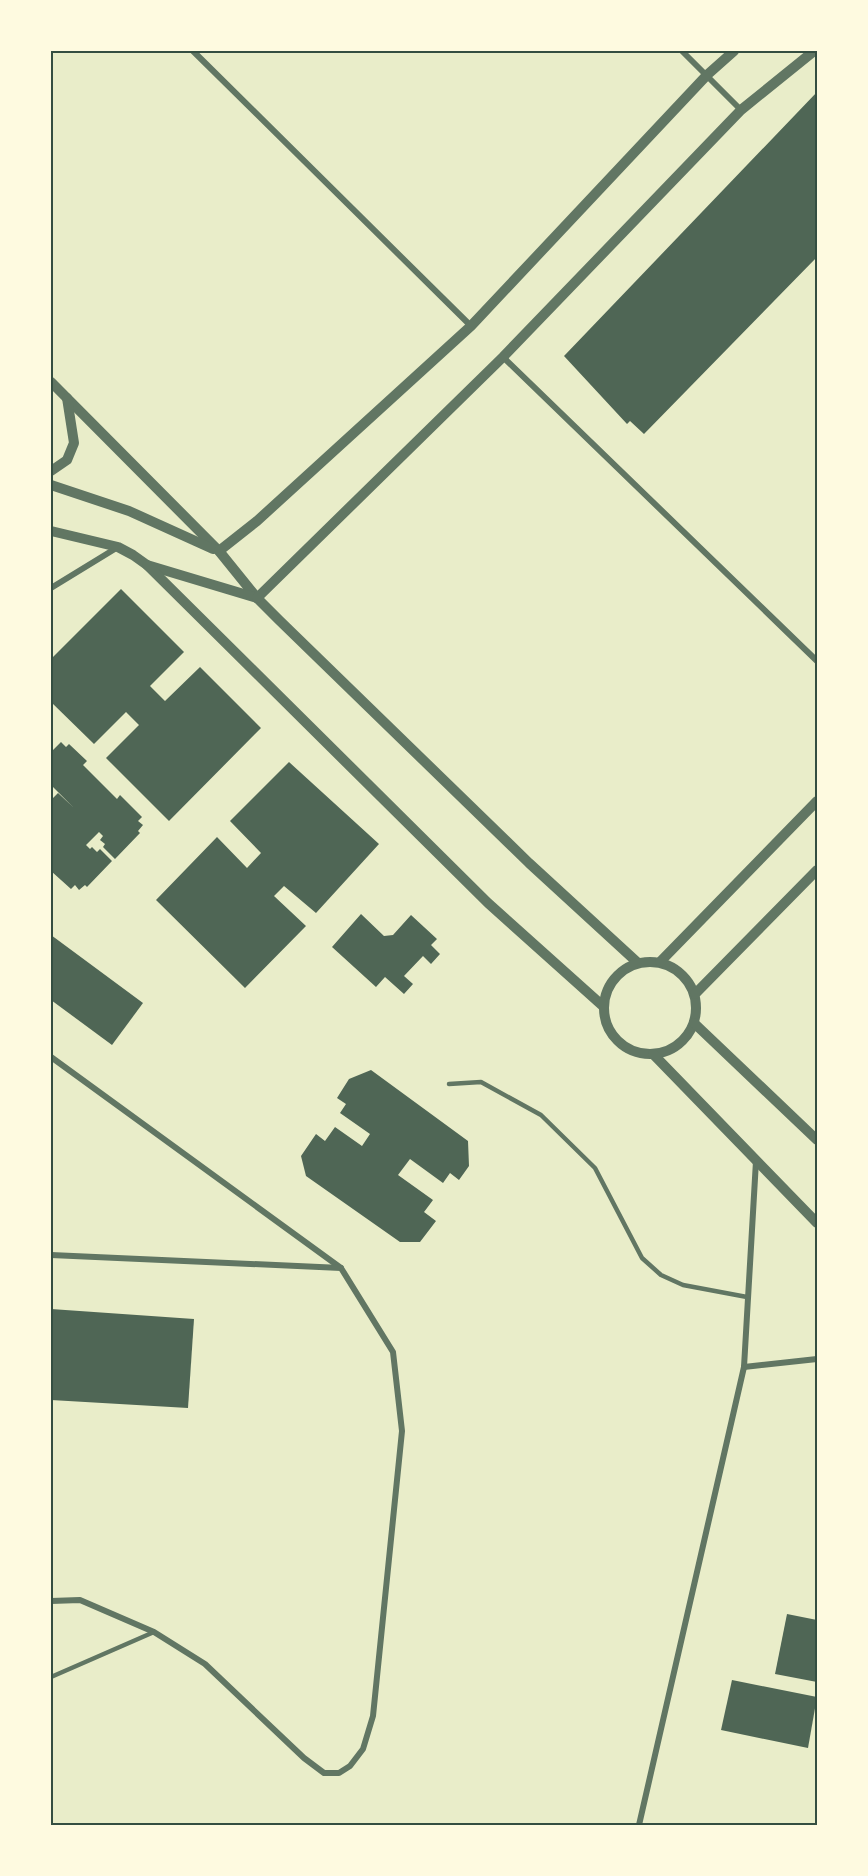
<svg xmlns="http://www.w3.org/2000/svg" width="868" height="1876" viewBox="0 0 868 1876" font-family="Inter,sans-serif">
	<style>
		.building { fill: #4f6655 }
		.lines { fill: none; stroke-linecap: round; stroke-linejoin: round }
		.service { stroke: #617663; stroke-width: 4.5 }
		.minor { stroke: #617663; stroke-width: 6 }
		.tertiary { stroke: #617663; stroke-width: 10 }
		.neatline { fill: none; stroke: #344e41; stroke-width: 2 }
	</style>
	<rect width="100%" height="100%" fill="#e9edc9"/>
	<!-- building -->
	<g class="building">
		<path d="M817,92V257L644,434L630,421L627,424L564,356Z"/>
		<path d="M121,589L184,652L150,686L165,701L200,667L261,728L169,821L106,758L139,725L126,712L94,744L51,702V659Z"/>
		<path d="M61,742L66,747L69,744L87,761L83,765L117,799L120,795L142,817L138,821L143,825L138,831L140,833L115,859L103,847L105,844L100,840L103,836L99,832L86,845L90,849L92,847L97,852L100,849L112,861L87,887L85,885L79,890L75,885L71,889L51,871V800L58,793L73,807L51,785V752Z"/>
		<path d="M289,762L379,844L316,913L284,886L274,896L306,926L245,988L156,900L217,837L247,868L261,853L230,821Z"/>
		<path d="M361,914L384,936L393,935L411,915L437,939L431,945L440,954L431,964L423,956L404,976L413,984L404,994L385,977L376,987L332,947Z"/>
		<path d="M51,935L143,1003L112,1045L51,1000Z"/>
		<path d="M371,1070L468,1141L469,1166L459,1180L450,1173L443,1183L410,1159L398,1175L433,1200L424,1212L436,1221L420,1242H400L306,1176L301,1156L316,1134L325,1141L335,1127L362,1146L370,1134L340,1113L346,1104L337,1098L349,1079Z"/>
		<path d="M51,1309L194,1319L188,1408L51,1400Z"/>
		<path d="M787,1614L817,1620V1682L775,1674Z"/>
		<path d="M732,1680L817,1697L808,1748L721,1730Z"/>
	</g>
	<g class="lines">
		<!-- service -->
		<g class="service">
			<path d="M449,1084L481,1082L541,1115L595,1168L642,1258L661,1275L683,1285L747,1297"/>
			<path d="M51,1677L154,1632"/>
		</g>
		<!-- minor -->
		<g class="minor">
			<path d="M193,51L471,326"/>
			<path d="M682,51L741,110"/>
			<path d="M503,357L817,661"/>
			<path d="M51,588L118,547"/>
			<path d="M51,1057L341,1268L393,1352L402,1431L373,1716L363,1749L350,1766L339,1773H324L304,1758L205,1664L154,1632L80,1600L51,1601"/>
			<path d="M51,1255L341,1268"/>
			<path d="M744,1367L817,1359"/>
			<path d="M639,1825L744,1367L756,1161"/>
		</g>
		<!-- tertiary -->
		<g class="tertiary">
			<path d="M51,382L219,551L257,598L279,620L529,863L638,963"/>
			<path d="M51,471L67,460L74,443L67,398"/>
			<path d="M51,485L129,511L213,549"/>
			<path d="M51,531L118,547L133,555L147,565L257,598"/>
			<path d="M219,551L257,521L471,326L707,75L734,51"/>
			<path d="M147,565L488,903L604,1007"/>
			<path d="M257,598L503,357L741,110L814,51"/>
			<circle cx="650" cy="1008" r="46"/>
			<path d="M660,962L817,801"/>
			<path d="M695,994L817,870"/>
			<path d="M694,1023L817,1140"/>
			<path d="M653,1054L817,1223"/>
		</g>
	</g>
	<!-- border -->
	<rect width="868" height="1876" fill="none" stroke="#fefae0" stroke-width="105"/>
	<rect x="52" y="52" width="764" height="1772" class="neatline"/>
</svg>
